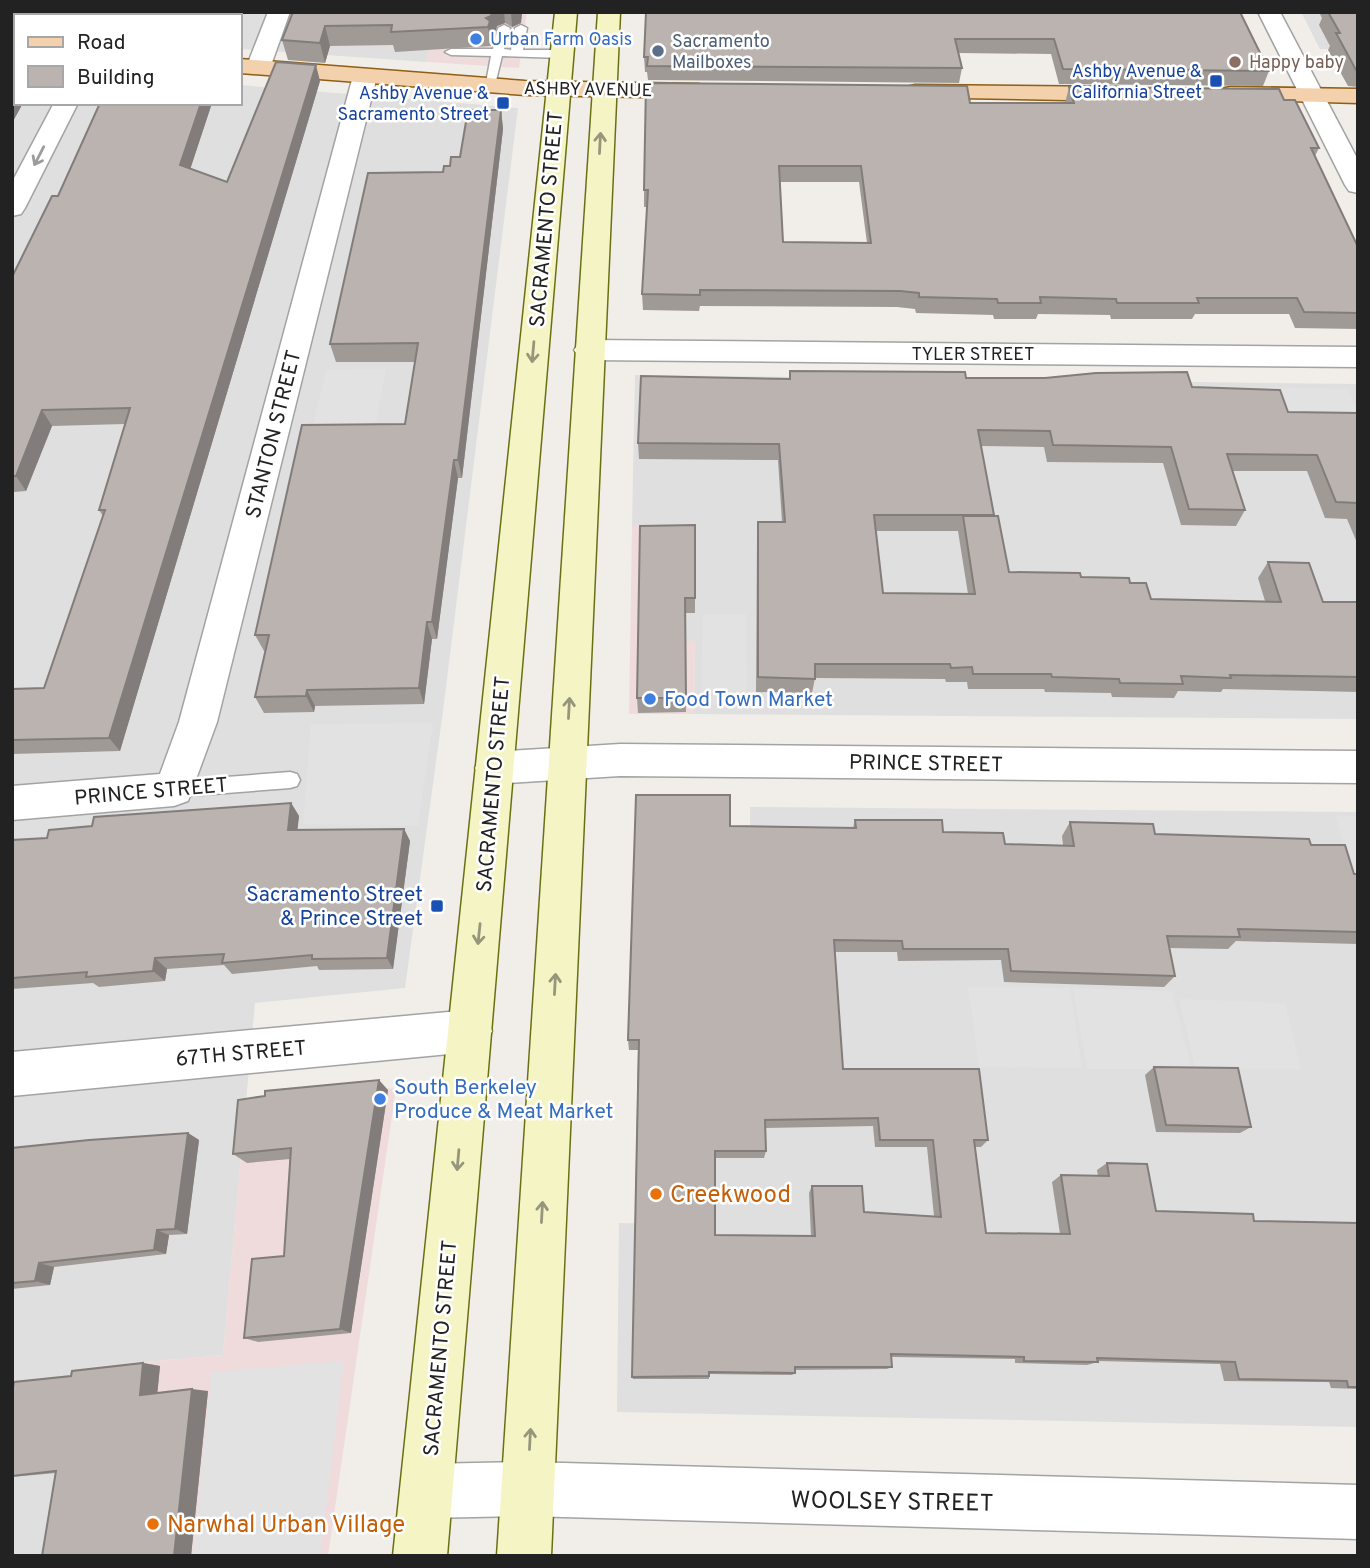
<svg xmlns="http://www.w3.org/2000/svg" width="1370" height="1568" viewBox="0 0 1370 1568" font-family="Overpass,sans-serif">
	<style>
		.residential { fill: #dfdfdf }
		.commercial { fill: #efdbdb }
		.parking { fill: #e2e2e2 }
		.lines { fill: none; stroke-linecap: round; stroke-linejoin: round }
		.lane-casing { stroke: #a3a3a3; stroke-width: 3 }
		.street-casing { stroke: #a3a3a3; stroke-width: 3 }
		.secondary-casing { stroke: #6a7012; stroke-width: 3 }
		.primary-casing { stroke: #8e5e11; stroke-width: 3 }
		.lane { fill: #fff; fill-rule: evenodd }
		.street { fill: #fff; fill-rule: evenodd }
		.secondary { fill: #f4f4c5; fill-rule: evenodd }
		.primary { fill: #f3d1ad; fill-rule: evenodd }
		.wall { fill: #a09a96; fill-rule: evenodd }
		.shaded-wall { fill: #827d7a }
		.building { fill: #bab3af; stroke: #827d7a; stroke-width: 2; fill-rule: evenodd }
		.oneway { stroke: #96967c }
		.oneway2 { stroke: #9c9c9c }
		.shop-dot { fill: #3f7fe0; stroke: #fff; stroke-width: 2.5 }
		.service-dot { fill: #5c6f8a; stroke: #fff; stroke-width: 2.5 }
		.education-dot { fill: #8d6e63; stroke: #fff; stroke-width: 2.5 }
		.transit-dot { fill: #1a4fb4; stroke: #fff; stroke-width: 2.5 }
		.food-dot { fill: #e8710a; stroke: #fff; stroke-width: 2.5 }
		.labels { text-anchor: middle; stroke-width: 5; stroke-linejoin: round; paint-order: stroke }
		.far-shop-label { font-size: 18px; fill: #366cbe; stroke: #fff; text-anchor: start }
		.far-service-label { font-size: 18px; fill: #4e5e75; stroke: #fff; text-anchor: start }
		.far-education-label { font-size: 18px; fill: #785e54; stroke: #fff; text-anchor: start }
		.far-transit-label { font-size: 18px; fill: #164399; stroke: #fff; text-anchor: end }
		.far-street-label { font-size: 18px; fill: #222; stroke: #fff }
		.street-label { font-size: 21px; fill: #222; stroke: #fff }
		.shop-label { font-size: 21px; fill: #366cbe; stroke: #fff; text-anchor: start }
		.transit-label { font-size: 21px; fill: #164399; stroke: #fff; text-anchor: end }
		.near-food-label { font-size: 24px; fill: #c56008; stroke: #fff; text-anchor: start }
		.near-street-label { font-size: 24px; fill: #222; stroke: #fff }
	</style>
	<rect width="100%" height="100%" fill="#f1eee9"/>
	<!-- residential -->
	<g class="residential">
		<path d="M12,12H437L427,62L240,49V16H16Z"/>
		<path d="M1301,12H1358V49H1320Z"/>
		<path d="M12,67L16,103H240V85L518,108L443,711L405,988L255,1003L223,1355L91,1367L61,1556H12Z"/>
		<path d="M635,375L1358,384V719L694,714L695,641H675L672,526H632Z"/>
		<path d="M750,807L1358,812V1427L617,1412L619,1223L716,1225V1069H752Z"/>
	</g>
	<!-- commercial -->
	<g class="commercial">
		<path d="M437,12H527L519,68L427,62Z"/>
		<path d="M632,526H672L676,641H695L694,714H629Z"/>
		<path d="M396,1088L328,1556H61L91,1367L223,1355L246,1100Z"/>
	</g>
	<!-- parking -->
	<g class="parking">
		<path d="M386,369L374,434H311L326,370Z"/>
		<path d="M1267,387L1348,389L1358,413L1287,445Z"/>
		<path d="M703,614H746L747,706L701,705Z"/>
		<path d="M433,723L418,826L303,824L311,724Z"/>
		<path d="M1335,816H1358V886H1356Z"/>
		<path d="M968,986L1070,988L1082,1068L979,1067Z"/>
		<path d="M1073,988L1172,991L1192,1069H1087Z"/>
		<path d="M1179,999L1285,1003L1301,1070L1195,1068Z"/>
		<path d="M344,1361L320,1556H193L211,1372Z"/>
	</g>
	<g class="lines">
		<defs>
			<g id="lane">
				<path d="M504,25L510,28L504,49L511,50L515,28L521,25L527,28L523,50H562L568,54L562,58L502,56L495,85L485,88L491,56L451,55L445,52L451,49H493L498,28Z"/>
				<path d="M290,772L297,774L300,780L297,786L290,788L174,797L167,795L164,789L167,783L174,781Z"/>
			</g>
			<g id="street">
				<path d="M268,12H290L270,68L266,73H250L246,68Z"/>
				<path d="M1258,12H1280L1358,160V193L1349,191L1345,185Z"/>
				<path d="M365,69L373,71L377,76L217,722L188,801L174,806L12,820V786L160,774L179,722L353,76L357,71Z"/>
				<path d="M54,103H78L25,208L21,214L12,216V182Z"/>
				<path d="M589,340L1358,347V367L589,360L579,357L574,350L579,343Z"/>
				<path d="M620,744L1358,751V783L620,776L494,784L481,779L475,768L481,757L494,752Z"/>
				<path d="M470,1010L485,1016L492,1031L485,1046L470,1052L12,1096V1052Z"/>
				<path d="M527,1462L1358,1485V1539L527,1516L427,1518L408,1510L400,1491L408,1472L427,1464Z"/>
			</g>
			<g id="secondary">
				<path d="M555,12H577L447,1556H393Z"/>
				<path d="M598,12H620L551,1556H497Z"/>
			</g>
			<g id="primary">
				<path d="M240,59L525,81L698,84L707,86L710,91L707,96L698,98L525,95L240,73Z"/>
				<path d="M915,85L1118,87L1127,89L1130,94L1127,99L1118,101L906,97L903,92L906,87Z"/>
				<path d="M1230,87L1358,89V103L1221,99L1218,94L1221,89Z"/>
			</g>
		</defs>
		<!-- lane casing -->
		<use href="#lane" class="lane-casing"/>
		<!-- street casing -->
		<use href="#street" class="street-casing"/>
		<!-- secondary casing -->
		<use href="#secondary" class="secondary-casing"/>
		<!-- primary casing -->
		<use href="#primary" class="primary-casing"/>
		<!-- lane -->
		<use href="#lane" class="lane"/>
		<!-- street -->
		<use href="#street" class="street"/>
		<!-- secondary -->
		<use href="#secondary" class="secondary"/>
		<!-- primary -->
		<use href="#primary" class="primary"/>
	</g>
	<!-- wall -->
	<g class="wall">
		<path d="M12,12H219L217,16H16V103H23L12,123Z"/>
		<path d="M293,12H522L521,23L512,27L505,23L497,26L494,36H492V40L491,46L395,52L393,45L330,46L325,63L288,60L282,40Z"/>
		<path d="M1240,12L1269,71L1263,86L1059,84L1051,54L958,53L962,68L959,83L648,80L647,72H645L644,57Z"/>
		<path d="M1319,12H1358V87L1348,86L1328,50L1330,46L1319,25L1322,18Z"/>
		<path d="M320,81L120,751L12,754V689L44,688L103,516L99,510L125,424L52,426L26,491L14,492L12,496V277L58,196L100,103H212L190,169L227,182Z"/>
		<path d="M1069,87L1284,100L1319,148L1315,156L1358,247V329L1295,328L1289,314H1195L1192,319H1111L1110,315L1038,314L1036,319H994L993,315L916,313L915,309L897,307L700,306L699,311L643,310L642,294L647,207H644V190L970,103H1065ZM780,182H859L867,243L783,242Z"/>
		<path d="M501,110L503,129L462,478H458L437,639H432L424,704L315,706L314,712L264,713L255,697L265,651H264L255,635L405,424L415,362H336L330,344L443,172L460,157Z"/>
		<path d="M790,371L1192,387L1288,412L1358,413V545L1347,519L1325,518L1307,471H1232L1245,510L1236,526L1181,525L1163,463L1047,462L1044,447L981,446L994,516L1009,572L1081,577L1130,583L1151,599L1265,601L1258,578L1268,562L1323,602H1358V692L1223,689L1221,692L1178,691L1174,698L1112,697L1111,693L1045,692L1044,689H968L967,682H946L945,679L815,678L812,693L756,692L757,537L758,522H782L778,460L639,459L638,443L789,379ZM876,531H958L968,594L883,593Z"/>
		<path d="M695,525V613H685L686,712L638,713L637,698Z"/>
		<path d="M291,803L299,816L297,830L404,829L410,841L393,969L319,970L317,966L232,974L224,965L167,969L165,981L99,987L93,983L12,989V840L47,838L92,826Z"/>
		<path d="M855,820L943,832L1005,844L1063,845L1062,836L1070,822L1155,834L1311,845L1354,874H1358V944L1236,941L1228,949L1169,948L1175,976L1164,987L1004,982L1001,960L898,961L897,952H835L843,1069L988,1140L981,1147H975L986,1233L1060,1234L1052,1182L1061,1175L1098,1176L1097,1170L1107,1163L1156,1211L1254,1221L1356,1223V1221L1358,1220V1389L1331,1388L1329,1382L1224,1381L1220,1364L1098,1361V1362L1087,1365L1015,1363V1359L892,1357V1367L887,1369L795,1370V1373L792,1375L709,1374V1379H633L632,1377L638,1050H629L628,1040L730,826L853,828ZM873,1126L875,1147H927L934,1216L864,1212L812,1186L809,1193L811,1236L715,1235V1158H764L766,1151L765,1128Z"/>
		<path d="M1154,1067L1251,1127L1240,1133L1156,1132L1145,1075Z"/>
		<path d="M388,1090L351,1333L258,1342L244,1338L284,1256L290,1159L247,1163L233,1154Z"/>
		<path d="M188,1133L199,1140L187,1234L169,1235L166,1254L54,1267L50,1285L12,1289V1148Z"/>
		<path d="M143,1363L160,1366L157,1393L208,1391L191,1556H42L56,1473L12,1477V1393L71,1376Z"/>
	</g>
	<!-- shaded-wall -->
	<g class="shaded-wall">
		<path d="M207,12H219L217,16H206Z"/>
		<path d="M492,12H504L505,23L497,26L494,36H492V40L491,46L488,27L486,18Z"/>
		<path d="M511,12H522L521,23L512,27Z"/>
		<path d="M325,26L330,46L325,63L320,43Z"/>
		<path d="M316,65L320,81L120,751L109,738Z"/>
		<path d="M16,86V103H23L12,123V92Z"/>
		<path d="M201,103H212L186,182L180,165Z"/>
		<path d="M501,110L503,129L462,478L458,460Z"/>
		<path d="M42,410L52,426L26,491L16,476Z"/>
		<path d="M454,460L458,478L437,639L432,622Z"/>
		<path d="M427,622L432,639L424,704L419,688Z"/>
		<path d="M307,690L315,706L314,712L306,696Z"/>
		<path d="M291,803L299,816L296,843L288,830Z"/>
		<path d="M404,829L410,841L393,969L387,958Z"/>
		<path d="M155,958L167,969L165,981L153,971Z"/>
		<path d="M379,1080L388,1090L351,1333L340,1329Z"/>
		<path d="M188,1133L199,1140L187,1234L175,1229Z"/>
		<path d="M157,1230L169,1235L166,1254L154,1250Z"/>
		<path d="M39,1263L54,1267L50,1285L35,1281Z"/>
		<path d="M143,1363L160,1366L157,1397L140,1395Z"/>
		<path d="M192,1389L208,1391L191,1556H174Z"/>
	</g>
	<!-- building -->
	<g class="building">
		<path d="M12,12H207L206,16H130L131,15L16,16V86L12,92Z"/>
		<path d="M293,12H492L491,16L486,18L490,21L488,27L391,32L392,25L325,26L320,43L282,40Z"/>
		<path d="M646,12H1240L1269,71L1063,69L1054,39H955L962,68L647,66L648,57H644Z"/>
		<path d="M1328,12H1358V70H1356L1336,33H1340Z"/>
		<path d="M276,62L316,65L109,738L12,740V689L44,688L105,510H99L130,408L42,410L16,476H12V277L52,196H58L100,103H201L180,165L227,182Z"/>
		<path d="M646,83L967,86L970,103H1074L1069,87L1279,89L1284,100H1295L1319,148H1311L1358,247V313L1304,312L1297,298H1197L1199,303H1117L1116,299L1040,297L1041,303H998L997,299L919,297V293L900,291L700,290V295L642,294L648,190H644ZM779,166H861L871,243L783,242Z"/>
		<path d="M468,110H501L458,460H454L432,622H427L419,688L307,690L306,696L255,697L269,635H255L302,425L405,424L418,343L330,344L368,173L443,172L444,166H450L451,157H460Z"/>
		<path d="M790,371L965,372L966,378H1045L1096,373L1187,372L1192,387L1280,390L1288,412L1358,413V503L1336,502L1317,455L1227,454L1245,510L1189,509L1171,447L1053,445L1050,431L978,430L994,515H874L883,593L975,594L963,516H998L1009,572L1080,573L1081,577L1129,578L1130,583H1146L1151,599L1281,602L1268,562L1309,563L1323,602H1358V677L1230,675L1231,678L1181,676L1183,684L1120,683L1119,679L1052,677L1051,674H973L972,667L951,668L950,664H815V679L758,677V522H785L779,444L638,443L641,376L790,379Z"/>
		<path d="M695,525V598H685L686,698H637L640,526Z"/>
		<path d="M636,795H730V826L856,828L855,820H942L943,832L1003,833L1005,844L1074,846L1070,822L1153,824L1155,834L1309,839L1311,845H1345L1354,874H1358V932L1238,929L1240,937L1167,936L1175,976L1011,971L1008,949H903L902,941L834,940L843,1069H979L988,1140H974L986,1233L1070,1234L1061,1175L1109,1176L1107,1163L1147,1164L1156,1211L1253,1214L1254,1221L1358,1223V1387H1348L1347,1381L1239,1379L1235,1362L1097,1358L1098,1362L1024,1361V1357L891,1354L892,1367H795V1373L709,1372V1376L632,1377L639,1040H628ZM878,1118L880,1140H933L941,1217L864,1212L862,1186H812L815,1236L715,1235V1151H766L765,1120Z"/>
		<path d="M291,803L288,830L404,829L387,958L312,959V955L222,963L224,954L155,958L153,971L86,977L87,972L12,978V840L47,838L49,830L92,826L94,817Z"/>
		<path d="M1154,1067L1238,1068L1251,1127L1166,1125Z"/>
		<path d="M379,1080L340,1329L244,1338L252,1259L284,1256L291,1148L233,1154L238,1100L265,1096V1091Z"/>
		<path d="M188,1133L175,1229L157,1230L154,1250L39,1263L35,1281L12,1283V1148L89,1140Z"/>
		<path d="M143,1363L140,1395L192,1389L174,1556H42L56,1471L12,1476V1393L14,1382L71,1376L72,1371Z"/>
	</g>
	<!-- one-way arrows -->
	<defs><path id="oneway-shaft" d="M-6 0H5M1.5-3L5.5 0L1.5 3" fill="none" stroke-width="1.6" stroke-linecap="round" stroke-linejoin="round" transform="scale(1.75)"/></defs>
	<g class="oneway">
		<use href="#oneway-shaft" transform="translate(600 143) rotate(-87)"/>
		<use href="#oneway-shaft" transform="translate(533 352) rotate(95)"/>
		<use href="#oneway-shaft" transform="translate(569 708) rotate(-87)"/>
		<use href="#oneway-shaft" transform="translate(479 934) rotate(96)"/>
		<use href="#oneway-shaft" transform="translate(555 984) rotate(-87)"/>
		<use href="#oneway-shaft" transform="translate(458 1160) rotate(95)"/>
		<use href="#oneway-shaft" transform="translate(542 1212) rotate(-87)"/>
		<use href="#oneway-shaft" transform="translate(530 1439) rotate(-87)"/>
	</g>
	<use class="oneway2" href="#oneway-shaft" transform="translate(39 156) rotate(117)"/>
	<!-- markers -->
	<g class="shop-dot">
		<circle cx="476" cy="39" r="7"/>
		<circle cx="650" cy="699" r="7"/>
		<circle cx="380" cy="1099" r="7"/>
	</g>
	<circle class="service-dot" cx="658" cy="51" r="7"/>
	<circle class="education-dot" cx="1235" cy="62" r="7"/>
	<g class="transit-dot">
		<rect x="1209" y="74" width="14" height="14" rx="3.5"/>
		<rect x="496" y="96" width="14" height="14" rx="3.5"/>
		<rect x="430" y="899" width="14" height="14" rx="3.5"/>
	</g>
	<g class="food-dot">
		<circle cx="656" cy="1194" r="7"/>
		<circle cx="153" cy="1524" r="7"/>
	</g>
	<g class="labels">
		<!-- far-shop labels -->
		<g class="far-shop-label">
			<text x="490" y="45">Urban Farm Oasis</text>
		</g>
		<!-- far-service labels -->
		<g class="far-service-label">
			<text x="672" y="47">Sacramento<tspan x="672" dy="21">Mailboxes</tspan></text>
		</g>
		<!-- far-education labels -->
		<g class="far-education-label">
			<text x="1249" y="68">Happy baby</text>
		</g>
		<!-- far-transit labels -->
		<g class="far-transit-label">
			<text x="1202" y="77">Ashby Avenue &amp;<tspan x="1202" dy="21">California Street</tspan></text>
			<text x="489" y="99">Ashby Avenue &amp;<tspan x="489" dy="21">Sacramento Street</tspan></text>
		</g>
		<!-- far-street labels -->
		<g class="far-street-label">
			<text transform="translate(588 89) rotate(1)" y="6">ASHBY AVENUE</text>
			<text x="973" y="360">TYLER STREET</text>
		</g>
		<!-- street labels -->
		<g class="street-label">
			<text transform="translate(546 219) rotate(-85)" y="7">SACRAMENTO STREET</text>
			<text transform="translate(273 434) rotate(-76)" y="7">STANTON STREET</text>
			<text transform="translate(926 763) rotate(1)" y="7">PRINCE STREET</text>
			<text transform="translate(493 784) rotate(-85)" y="7">SACRAMENTO STREET</text>
			<text transform="translate(151 791) rotate(-5)" y="7">PRINCE STREET</text>
			<text transform="translate(241 1053) rotate(-5)" y="7">67TH STREET</text>
			<text transform="translate(440 1348) rotate(-85)" y="7">SACRAMENTO STREET</text>
		</g>
		<!-- shop labels -->
		<g class="shop-label">
			<text x="664" y="706">Food Town Market</text>
			<text x="394" y="1094">South Berkeley<tspan x="394" dy="24">Produce &amp; Meat Market</tspan></text>
		</g>
		<!-- transit labels -->
		<g class="transit-label">
			<text x="423" y="901">Sacramento Street<tspan x="423" dy="24">&amp; Prince Street</tspan></text>
		</g>
		<!-- near-food labels -->
		<g class="near-food-label">
			<text x="670" y="1202">Creekwood</text>
			<text x="167" y="1532">Narwhal Urban Village</text>
		</g>
		<!-- near-street labels -->
		<g class="near-street-label">
			<text transform="translate(892 1501) rotate(1)" y="8">WOOLSEY STREET</text>
		</g>
	</g>
	<!-- border -->
	<rect width="1370" height="1568" fill="none" stroke="#222222" stroke-width="28"/>
	<!-- legend -->
	<rect x="14" y="14" width="228" height="91" fill="#ffffff" stroke="#a7a7a7" stroke-width="2"/>
	<rect x="28" y="37" width="35" height="10" fill="#f3d1ad" stroke="#a7a7a7" stroke-width="2"/>
	<text x="77" y="49" font-size="21" fill="#222222">Road</text>
	<rect x="28" y="66" width="35" height="21" fill="#bab3af" stroke="#a7a7a7" stroke-width="2"/>
	<text x="77" y="84" font-size="21" fill="#222222">Building</text>
</svg>
